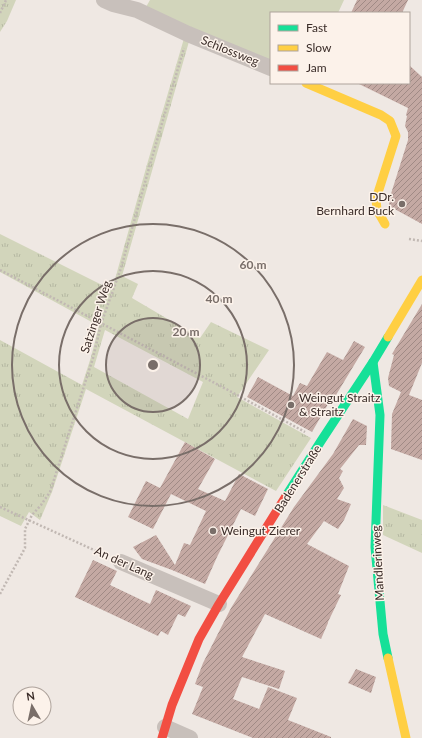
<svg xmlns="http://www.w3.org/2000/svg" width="422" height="738" viewBox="0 0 422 738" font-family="Lato,sans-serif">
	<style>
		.grass { fill: url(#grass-tufts); fill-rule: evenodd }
		.garden { fill: #d2d5bb }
		.building { fill: url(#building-hatch) }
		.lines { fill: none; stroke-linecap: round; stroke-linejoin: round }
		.path { stroke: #c1b8b3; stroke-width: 2.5; stroke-dasharray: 2 2; stroke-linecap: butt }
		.street { stroke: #c8c0bb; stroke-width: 16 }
		.fast { stroke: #16e098; stroke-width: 9 }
		.slow { stroke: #ffcf43; stroke-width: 9 }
		.jam { stroke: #f24e42; stroke-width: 9 }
		.ring { fill: none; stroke: #796e69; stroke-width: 2 }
		.poi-dot { fill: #796e69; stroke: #fcf2ea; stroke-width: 1.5 }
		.labels { text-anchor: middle; stroke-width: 3; stroke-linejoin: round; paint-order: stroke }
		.street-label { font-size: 12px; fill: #3a2c28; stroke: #fcf2ea }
		.poi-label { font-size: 12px; fill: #3a2c28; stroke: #fcf2ea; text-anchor: start }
		.centre { fill: #796e69; stroke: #fcf2ea; stroke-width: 2 }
		.ring-label { font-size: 12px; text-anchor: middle; font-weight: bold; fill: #796e69; stroke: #fcf2ea; stroke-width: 3; stroke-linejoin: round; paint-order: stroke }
	</style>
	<defs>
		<pattern id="grass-tufts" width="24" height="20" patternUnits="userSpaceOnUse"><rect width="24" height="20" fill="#d2d5bb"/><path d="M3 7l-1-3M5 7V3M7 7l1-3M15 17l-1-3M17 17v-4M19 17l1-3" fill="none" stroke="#b5b7a1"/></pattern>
		<pattern id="building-hatch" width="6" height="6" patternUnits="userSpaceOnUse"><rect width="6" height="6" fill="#c4a9a3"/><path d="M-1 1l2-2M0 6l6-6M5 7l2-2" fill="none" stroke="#a08a85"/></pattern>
	</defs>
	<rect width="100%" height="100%" fill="#efe8e3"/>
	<!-- grass -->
	<g class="grass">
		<path d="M0,0H16L7,21L0,32Z"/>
		<path d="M185,35L190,38L122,276L138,284L132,298L200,338L211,322L269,350L237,397L311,438L276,491L86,389L52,492L40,520L29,512L21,526L0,516V340L82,385L91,357L99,326L0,272V234L112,290L148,161ZM105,330L203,382L188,419L94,367Z"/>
		<path d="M383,505L422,520V553L383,535Z"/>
	</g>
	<!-- garden -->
	<path class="garden" d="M150,0H344L338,13H271V62L176,21L146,7Z"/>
	<!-- building -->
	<g class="building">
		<path d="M357,0H408L402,13H351Z"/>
		<path d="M409,65L422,77V224L389,206V200L408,140V132L405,126L407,116L406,115L408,108L357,83H409Z"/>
		<path d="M422,304V363L409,395L422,400V460L391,449L392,414L401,392L389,386L388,378L394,355L392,354Z"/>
		<path d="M354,341L365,347L333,400L331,399L312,432L247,397L258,377L293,396L300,383L307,386L327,352L343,360Z"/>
		<path d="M353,419L367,426L366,445H359L340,469L343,471L339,478L344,488L337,499L351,504L344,520L338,529L324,521L307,544L349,566L338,594L341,595L328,622V623L321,639L265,614L242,657L285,671L279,689L242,677L233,699L259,709L268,687L297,698L288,720L331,737V738H253L192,714L203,687L195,684L203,663L231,608L294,507L333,454Z"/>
		<path d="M185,442L215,459L198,489L225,501L239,474L268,489L255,516L241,509L217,557L205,584L172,570L142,559L133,547L156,535L175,565L184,543L190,545L206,511L171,494L153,529L128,517L146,481L160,488Z"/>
		<path d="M93,560L117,571L110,585L150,604L156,590L191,606L185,617L178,614L168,635L161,631L158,636L75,597Z"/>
		<path d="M356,669L376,677L371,693L348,683Z"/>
	</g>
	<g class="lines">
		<!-- path -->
		<g class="path">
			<path d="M0,13L6,0"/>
			<path d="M409,239L422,241"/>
			<path d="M0,270L228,390L305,432"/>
			<path d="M0,507L107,556"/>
			<path d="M0,594L25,548V529L32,515L41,505L50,492L93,358L101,324L121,268L151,161L184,48"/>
		</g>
		<!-- street -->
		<g class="street">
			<path d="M104,0L113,4L137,10L188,34L271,68"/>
			<path d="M121,562L219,604"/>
			<path d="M165,727L190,738"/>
		</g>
		<!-- fast -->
		<g class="fast">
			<path d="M373,362L380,415L375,547L383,634L388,658"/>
			<path d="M286,496L321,441L373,362L388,337"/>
		</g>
		<!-- slow -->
		<g class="slow">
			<path d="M306,83L381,115L390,121L396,136L376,199L377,210L385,224"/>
			<path d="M388,337L422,280"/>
			<path d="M388,658L406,738"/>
		</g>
		<!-- jam -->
		<path class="jam" d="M162,738L172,705L199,639L219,604L286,496"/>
	</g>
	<!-- distance rings -->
	<circle cx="153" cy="365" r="47" fill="#796e69" fill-opacity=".12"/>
	<g class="ring">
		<circle cx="153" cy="365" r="47"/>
		<circle cx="153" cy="365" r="94"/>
		<circle cx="153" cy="365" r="141"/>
	</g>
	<!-- markers -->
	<g class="poi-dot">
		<circle cx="402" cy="204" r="4"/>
		<circle cx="291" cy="405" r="4"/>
		<circle cx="213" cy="531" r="4"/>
	</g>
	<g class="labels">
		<!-- street labels -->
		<g class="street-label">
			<text transform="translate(230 51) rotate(22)" y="4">Schlossweg</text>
			<text transform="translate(96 317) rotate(-72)" y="4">Satzinger Weg</text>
			<text transform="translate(298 479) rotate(-58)" y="4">Badenerstraße</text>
			<text transform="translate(124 563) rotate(24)" y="4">An der Lang</text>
			<text transform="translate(378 563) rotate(-93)" y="4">Mandlerinweg</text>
		</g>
		<!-- poi labels -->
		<g class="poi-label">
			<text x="394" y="201" text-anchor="end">DDr.<tspan x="394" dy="14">Bernhard Buck</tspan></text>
			<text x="299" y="402">Weingut Straitz<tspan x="299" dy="14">&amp; Straitz</tspan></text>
			<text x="221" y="535">Weingut Zierer</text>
		</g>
	</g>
	<circle cx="153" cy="365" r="6" class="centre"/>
	<g class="ring-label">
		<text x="253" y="269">60 m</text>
		<text x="219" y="303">40 m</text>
		<text x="186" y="336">20 m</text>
	</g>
	<!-- legend -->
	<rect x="270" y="12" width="140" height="72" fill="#fcf2ea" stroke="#aea39c"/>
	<rect x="278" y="25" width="20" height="6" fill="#16e098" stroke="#aea39c"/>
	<text x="306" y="32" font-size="12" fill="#3a2c28">Fast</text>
	<rect x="278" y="45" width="20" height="6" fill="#ffcf43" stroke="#aea39c"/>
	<text x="306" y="52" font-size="12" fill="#3a2c28">Slow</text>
	<rect x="278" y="65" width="20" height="6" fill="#f24e42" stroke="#aea39c"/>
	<text x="306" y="72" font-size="12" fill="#3a2c28">Jam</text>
	<!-- north arrow -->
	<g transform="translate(32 706) rotate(351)"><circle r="19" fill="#fcf2ea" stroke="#aea39c"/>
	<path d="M0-3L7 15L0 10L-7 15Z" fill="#796e69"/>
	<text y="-6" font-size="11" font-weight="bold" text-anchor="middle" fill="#3a2c28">N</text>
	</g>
</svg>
